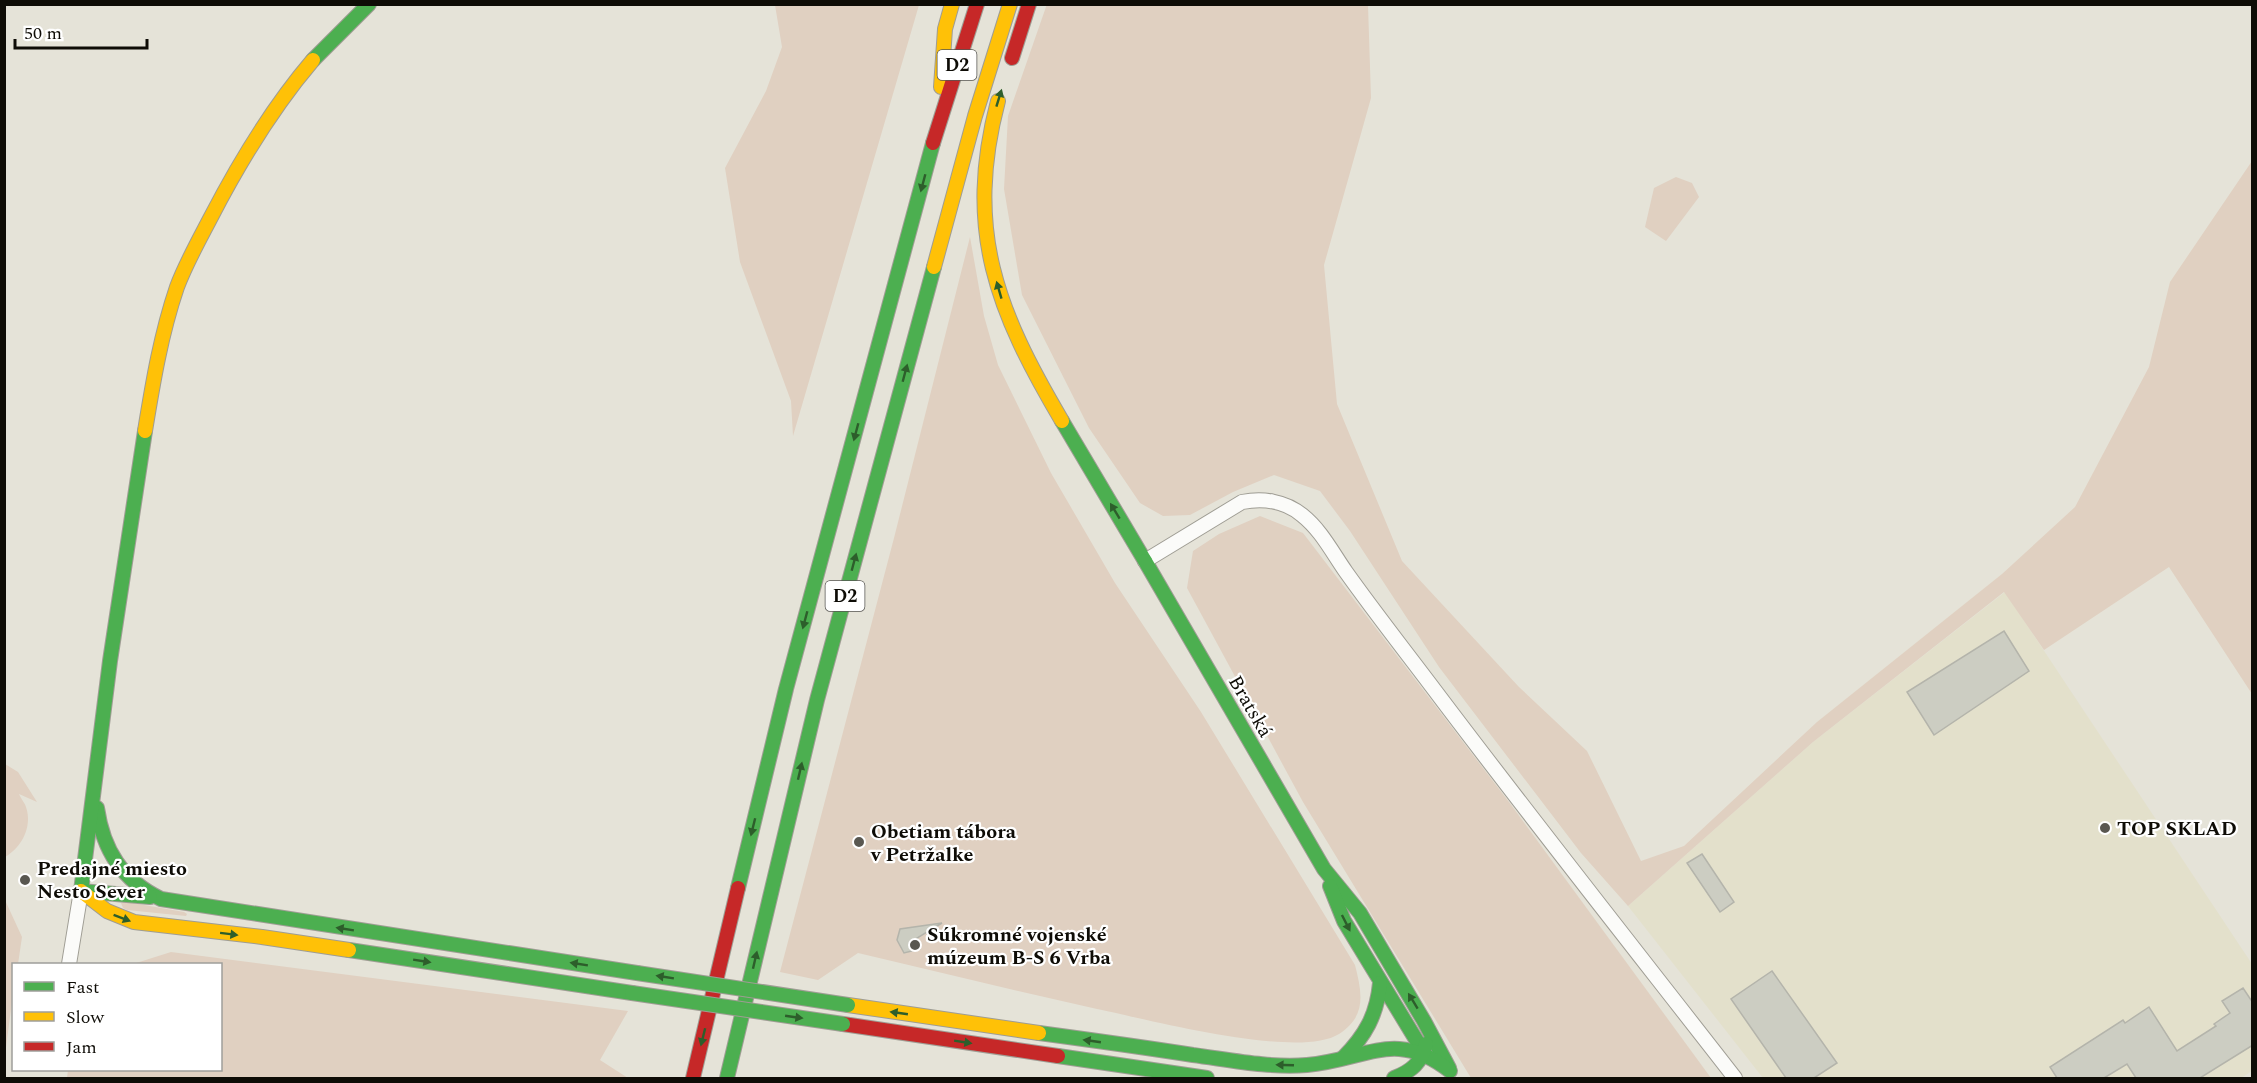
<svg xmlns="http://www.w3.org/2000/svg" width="2257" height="1083" viewBox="0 0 2257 1083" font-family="Spectral,serif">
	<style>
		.built { fill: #e3e0cb }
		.green { fill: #e0d0c1 }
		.building { fill: #cccdc2; stroke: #b4b4ab; stroke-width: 1.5 }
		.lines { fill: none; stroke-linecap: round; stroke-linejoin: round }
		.street-casing { stroke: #9f9d94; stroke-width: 16 }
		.fast-casing { stroke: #9f9d94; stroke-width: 16 }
		.slow-casing { stroke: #9f9d94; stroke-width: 16 }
		.jam-casing { stroke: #9f9d94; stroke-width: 16 }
		.street { stroke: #fbfbf9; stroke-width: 14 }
		.fast { stroke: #4caf50; stroke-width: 14 }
		.slow { stroke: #ffc107; stroke-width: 14 }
		.jam { stroke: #c62828; stroke-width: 14 }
		.fast-bridge-casing { stroke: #9f9d94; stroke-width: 16; stroke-linecap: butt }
		.fast-bridge { stroke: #4caf50; stroke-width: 14 }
		.oneway { fill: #2d5e2b }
		.poi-dot { fill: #595750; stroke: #fff; stroke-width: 2 }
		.labels { text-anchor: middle; stroke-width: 4.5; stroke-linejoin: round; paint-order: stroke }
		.shield { fill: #fff; stroke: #565551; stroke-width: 1.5 }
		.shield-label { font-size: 18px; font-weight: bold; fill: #0e0c06 }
		.street-label { font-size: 20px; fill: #0e0c06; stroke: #fff }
		.poi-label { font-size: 20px; font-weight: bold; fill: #0e0c06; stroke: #fff; text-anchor: start }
	</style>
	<rect width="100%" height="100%" fill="#e5e3d8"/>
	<!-- built -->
	<path class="built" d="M2005,592L2252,964V1071L2241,1078H1763L1628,906L1813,742Z"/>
	<!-- green -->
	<g class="green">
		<path d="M1047,4L1368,5L1371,98L1324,265L1337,404L1402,561L1519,687L1587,751L1641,861L1684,846L1817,722L2002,574L2075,507L2149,367L2170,282L2252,161V694L2169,567L2044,650L2004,592L1813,742L1628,906L1581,853L1439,667L1350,531L1320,491L1274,475L1233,492L1190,515L1163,516L1140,503L1089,428L1022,295L1004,189L1008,116Z"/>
		<path d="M775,5H919L793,436L791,401L740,262L725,168L766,91L782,47Z"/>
		<path d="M1676,177L1692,183L1699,197L1666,241L1645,227L1654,188Z"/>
		<path d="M970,237L984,316L998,365L1051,473L1115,583L1201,712L1355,965C1362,993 1367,1016 1339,1034C1298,1060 1147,1019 1097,1009C1017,991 938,972 858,953L818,980L780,972L894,538Z"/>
		<path d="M1260,516L1303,533L1509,802L1711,1078H1471L1303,802L1187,588L1193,551L1219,534Z"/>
		<path d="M5,764L18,772L37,802L19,794C21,799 25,803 26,807C33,827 21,848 5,857Z"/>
		<path d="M5,900L22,937L18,964H14L13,994L5,1055Z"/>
		<path d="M127,902L184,912L187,914L186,916L127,910L123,908L121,903Z"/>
		<path d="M171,952L628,1011L600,1060L628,1078H67L68,1070H220V964H133Z"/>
	</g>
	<!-- building -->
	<g class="building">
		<path d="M2004,631L2029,671L1934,735L1907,692Z"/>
		<path d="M1702,854L1734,902L1720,912L1687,863Z"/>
		<path d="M942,923L917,938L920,949L904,953L897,940L900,929Z"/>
		<path d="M1772,971L1837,1063L1814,1078H1786L1731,999Z"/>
		<path d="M2243,988L2253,1003V1045L2200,1078H2136L2127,1064L2104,1078H2057L2050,1067L2123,1020L2125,1023L2149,1007L2177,1051L2216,1026L2214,1024L2230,1013L2222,1001Z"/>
	</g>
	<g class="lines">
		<defs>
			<g id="street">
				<path d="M1145,561L1242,502C1263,498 1285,501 1302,515C1321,530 1332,552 1346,572C1373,610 1402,647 1430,684C1530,817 1633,947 1735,1078"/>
				<path d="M69,964L81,891"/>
			</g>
			<g id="fast">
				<path d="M313,60L369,4"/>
				<path d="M1062,421L1145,561"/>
				<path d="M1145,561L1324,869L1360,913L1424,1021L1449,1068"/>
				<path d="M97,808C103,850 122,880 161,899L637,973"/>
				<path d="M1330,886L1344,921L1426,1056"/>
				<path d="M738,888L786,689L933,143"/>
				<path d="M81,891L110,661L145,431"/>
				<path d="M81,891L150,897"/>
				<path d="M349,950L632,993"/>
				<path d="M1039,1033C1091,1040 1142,1047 1193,1055C1231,1060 1269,1068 1307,1065C1366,1060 1395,1028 1450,1071"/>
				<path d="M1058,1056L1207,1078"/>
				<path d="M1343,1058C1365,1036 1377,1015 1380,983"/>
				<path d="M727,1078L817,700L934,267"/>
				<path d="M1394,1078C1412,1071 1421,1063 1426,1044"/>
			</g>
			<g id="slow">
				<path d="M941,87L945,29L952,4"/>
				<path d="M998,101C964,230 997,311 1062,421"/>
				<path d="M934,267L975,116L1010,4"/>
				<path d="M145,431C153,382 161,334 177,287C186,263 199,240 211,217C240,161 272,108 313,60"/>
				<path d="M81,891L107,911L134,922L262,937L349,950"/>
				<path d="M848,1005L1039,1033"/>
			</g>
			<g id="jam">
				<path d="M1012,58L1029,4"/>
				<path d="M933,143L977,4"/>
				<path d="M843,1024L1058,1056"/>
				<path d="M693,1078L738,888"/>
			</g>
		</defs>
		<!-- street casing -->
		<use href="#street" class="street-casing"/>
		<!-- fast casing -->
		<use href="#fast" class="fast-casing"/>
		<!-- slow casing -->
		<use href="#slow" class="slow-casing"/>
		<!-- jam casing -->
		<use href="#jam" class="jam-casing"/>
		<!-- street -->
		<use href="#street" class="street"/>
		<!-- fast -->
		<use href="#fast" class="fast"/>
		<!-- slow -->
		<use href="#slow" class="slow"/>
		<!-- jam -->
		<use href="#jam" class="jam"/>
		<defs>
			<g id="fast-bridge">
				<path d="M637,973L848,1005"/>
				<path d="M632,993L843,1024"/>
			</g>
		</defs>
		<!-- fast-bridge casing -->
		<use href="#fast-bridge" class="fast-bridge-casing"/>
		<!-- fast-bridge -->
		<use href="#fast-bridge" class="fast-bridge"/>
	</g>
	<!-- one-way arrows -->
	<defs><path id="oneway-solid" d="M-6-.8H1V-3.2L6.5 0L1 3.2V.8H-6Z" transform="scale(1.5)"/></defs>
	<g class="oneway">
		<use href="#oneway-solid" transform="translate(999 98) rotate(-73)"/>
		<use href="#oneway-solid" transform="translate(923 183) rotate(105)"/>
		<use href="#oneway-solid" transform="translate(999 290) rotate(-106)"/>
		<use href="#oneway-solid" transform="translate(905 373) rotate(-75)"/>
		<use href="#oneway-solid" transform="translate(856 432) rotate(105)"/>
		<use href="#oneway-solid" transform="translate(1115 511) rotate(-121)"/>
		<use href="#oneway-solid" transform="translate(854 562) rotate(-75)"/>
		<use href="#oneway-solid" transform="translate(805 620) rotate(105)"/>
		<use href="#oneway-solid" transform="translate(800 771) rotate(-77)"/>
		<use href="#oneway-solid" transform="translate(753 827) rotate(104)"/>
		<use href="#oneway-solid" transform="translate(122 918) rotate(21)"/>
		<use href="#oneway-solid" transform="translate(1346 923) rotate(63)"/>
		<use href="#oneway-solid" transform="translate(345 929) rotate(-171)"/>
		<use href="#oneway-solid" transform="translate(229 934) rotate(7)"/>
		<use href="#oneway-solid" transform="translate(755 960) rotate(-77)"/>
		<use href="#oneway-solid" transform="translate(422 961) rotate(9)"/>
		<use href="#oneway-solid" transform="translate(579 964) rotate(-171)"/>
		<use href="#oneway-solid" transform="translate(665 977) rotate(-171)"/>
		<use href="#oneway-solid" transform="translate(1413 1001) rotate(-121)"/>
		<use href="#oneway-solid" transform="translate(899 1013) rotate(-172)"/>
		<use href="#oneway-solid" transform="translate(794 1017) rotate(8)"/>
		<use href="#oneway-solid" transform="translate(703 1037) rotate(104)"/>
		<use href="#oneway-solid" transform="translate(1092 1041) rotate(-172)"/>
		<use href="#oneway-solid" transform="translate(963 1042) rotate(9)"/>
		<use href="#oneway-solid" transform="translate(1285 1065) rotate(-178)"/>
	</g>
	<!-- markers -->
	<g class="poi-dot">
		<circle cx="2105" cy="828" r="6"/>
		<circle cx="859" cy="842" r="6"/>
		<circle cx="25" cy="880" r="6"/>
		<circle cx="915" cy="945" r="6"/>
	</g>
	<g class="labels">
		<!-- shield labels -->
		<g class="shield">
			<rect x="937.5" y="50" width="39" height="30" rx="4.5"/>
			<rect x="825.5" y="581" width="39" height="30" rx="4.5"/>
		</g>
		<g class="shield-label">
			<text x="957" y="71">D2</text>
			<text x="845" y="602">D2</text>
		</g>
		<!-- street labels -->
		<g class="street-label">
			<text transform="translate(1251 706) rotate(60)" y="7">Bratská</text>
		</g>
		<!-- poi labels -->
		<g class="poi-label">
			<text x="2117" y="835">TOP SKLAD</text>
			<text x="871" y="838">Obetiam tábora<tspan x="871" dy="23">v Petržalke</tspan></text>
			<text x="37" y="875">Predajné miesto<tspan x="37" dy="23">Nesto Sever</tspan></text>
			<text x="927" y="941">Súkromné vojenské<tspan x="927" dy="23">múzeum B-S 6 Vrba</tspan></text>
		</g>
	</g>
	<!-- border -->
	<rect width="2257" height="1083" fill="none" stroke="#0e0c06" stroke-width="12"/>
	<!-- legend -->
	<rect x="12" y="963" width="210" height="108" fill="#ffffff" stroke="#9f9e9b" stroke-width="1.5"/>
	<rect x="24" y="982" width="30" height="9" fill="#4caf50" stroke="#9f9e9b" stroke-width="1.5"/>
	<text x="66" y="993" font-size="18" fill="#0e0c06">Fast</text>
	<rect x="24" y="1012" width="30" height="9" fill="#ffc107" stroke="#9f9e9b" stroke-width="1.5"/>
	<text x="66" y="1023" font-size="18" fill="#0e0c06">Slow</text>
	<rect x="24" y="1042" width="30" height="9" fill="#c62828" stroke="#9f9e9b" stroke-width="1.5"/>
	<text x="66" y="1053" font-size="18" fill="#0e0c06">Jam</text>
	<!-- scale -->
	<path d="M15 39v9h132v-9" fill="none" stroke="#0e0c06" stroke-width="3"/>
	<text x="24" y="39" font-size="18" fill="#0e0c06" stroke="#ffffff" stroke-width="4.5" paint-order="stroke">50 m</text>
</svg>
